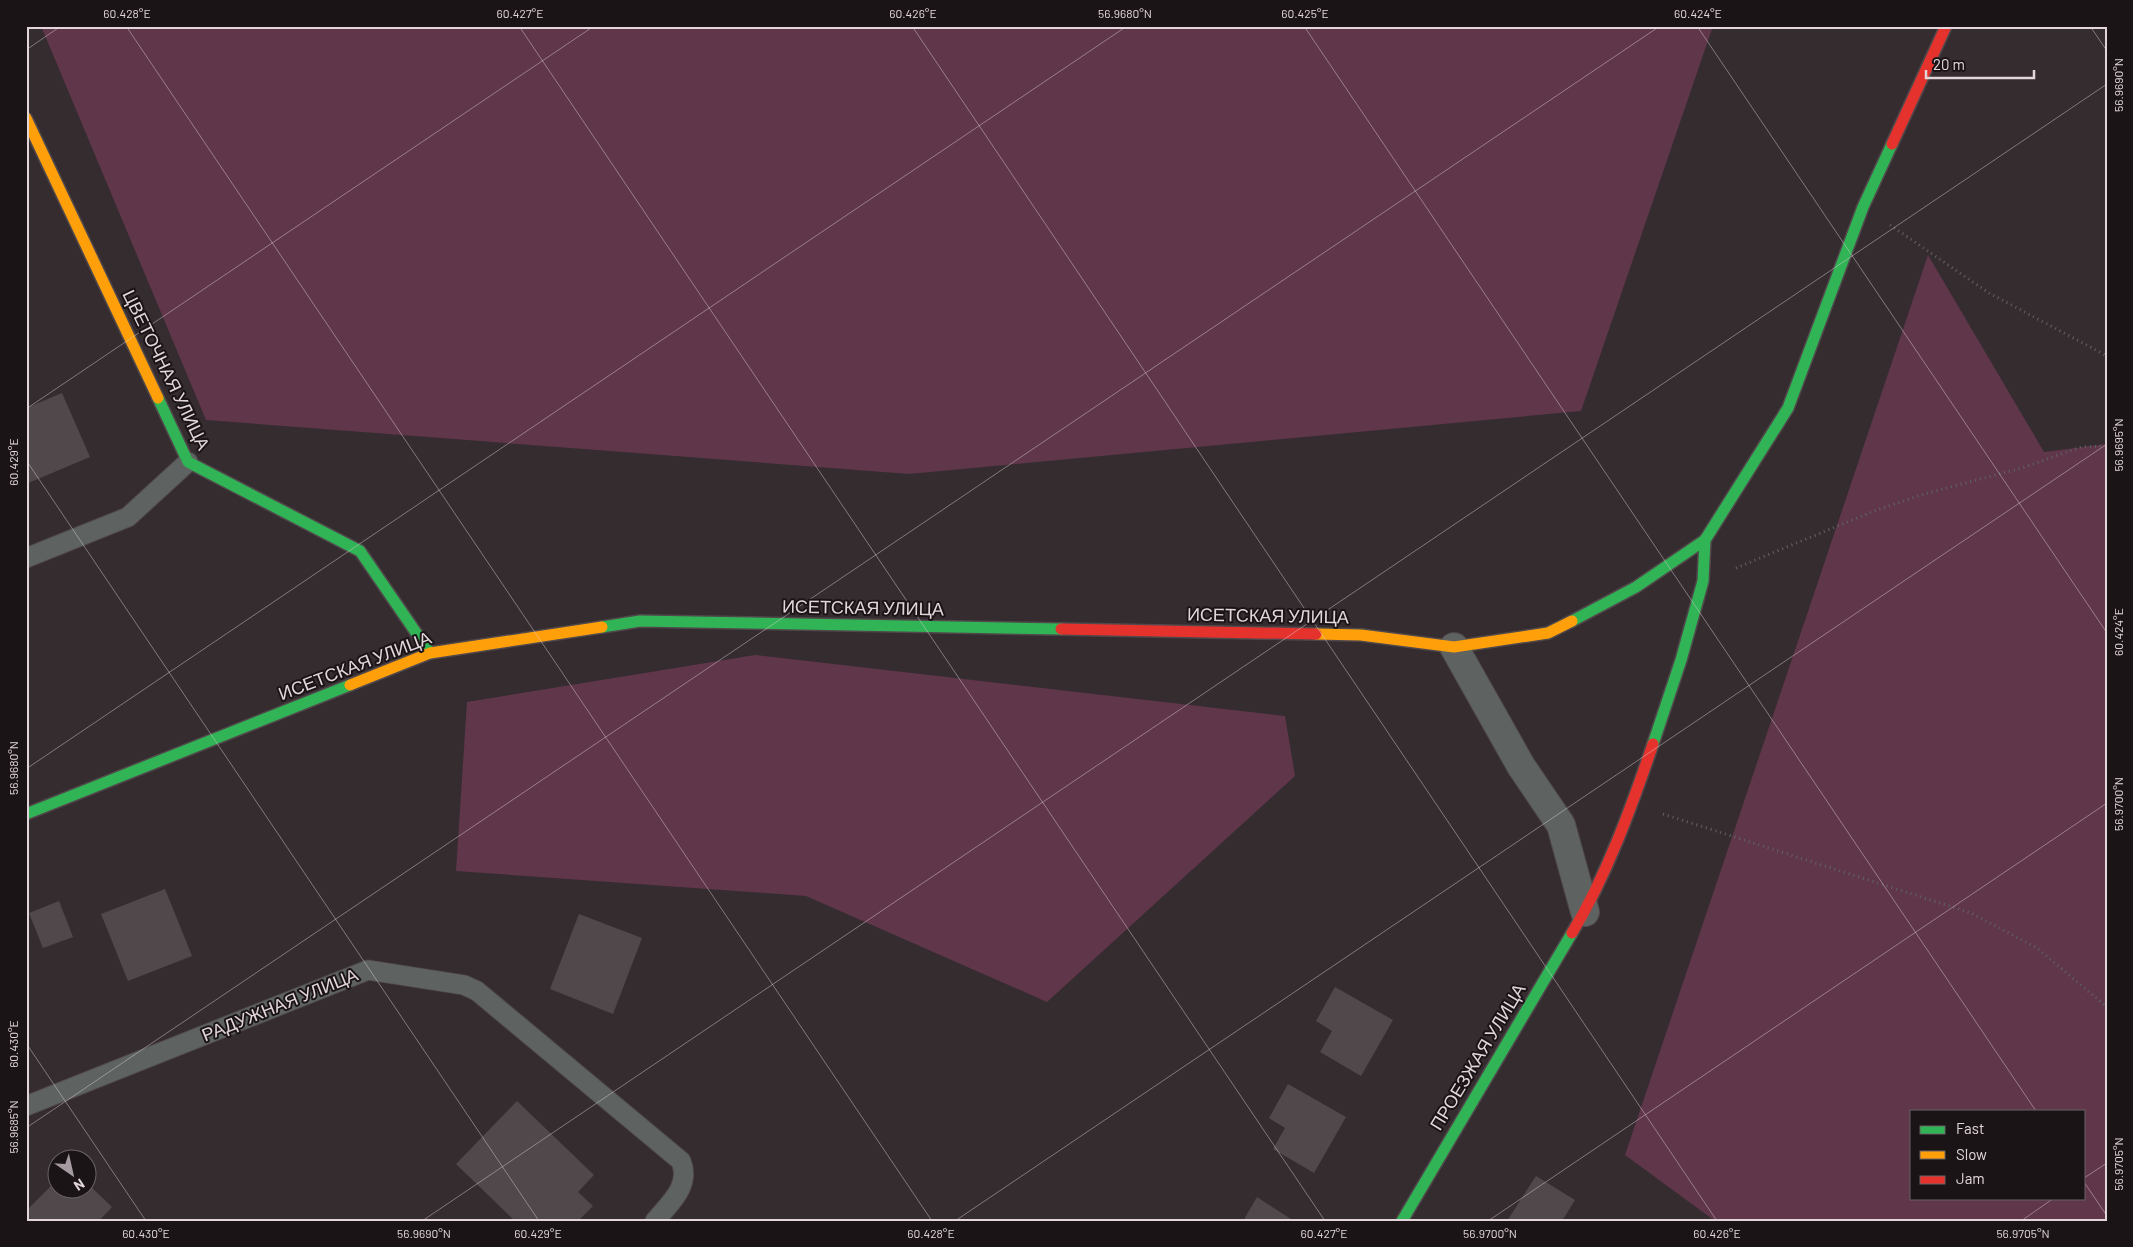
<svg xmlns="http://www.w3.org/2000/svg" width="2133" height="1247" viewBox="0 0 2133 1247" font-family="Barlow,sans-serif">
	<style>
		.green { fill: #5f364a; fill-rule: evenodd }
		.building { fill: #50484b }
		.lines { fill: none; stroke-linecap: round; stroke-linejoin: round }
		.lane-casing { stroke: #50484b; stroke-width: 21 }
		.street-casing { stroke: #50484b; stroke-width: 30 }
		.fast-casing { stroke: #50484b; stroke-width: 14 }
		.slow-casing { stroke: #50484b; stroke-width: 14 }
		.jam-casing { stroke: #50484b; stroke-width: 14 }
		.path { stroke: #616364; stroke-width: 3; stroke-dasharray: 1 4; stroke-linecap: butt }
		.lane { stroke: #5e6362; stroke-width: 19 }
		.street { stroke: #5e6362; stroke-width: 28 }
		.fast { stroke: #30b455; stroke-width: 11 }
		.slow { stroke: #ff9f0a; stroke-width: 11 }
		.jam { stroke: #e5322d; stroke-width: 11 }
		.ticks { fill: none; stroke: #e2d6db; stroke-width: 1; stroke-opacity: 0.45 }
		.labels { text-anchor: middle; stroke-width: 4; stroke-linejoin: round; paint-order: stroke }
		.street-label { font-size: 18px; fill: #e2d6db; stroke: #1b1417 }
		.neatline { fill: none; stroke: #e2d6db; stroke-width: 2 }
		.ticks-label { font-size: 12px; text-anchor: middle; fill: #e2d6db }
	</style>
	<rect width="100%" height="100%" fill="#352c30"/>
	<!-- green -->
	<g class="green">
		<path d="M41,26H1713L1581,411L909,474L206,420Z"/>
		<path d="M1928,255L2044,452L2107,444V1221H1715L1625,1155ZM1912,1111H2084V1198H1912Z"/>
		<path d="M755,655L1285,716L1295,776L1047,1002L806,896L456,871L467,702Z"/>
	</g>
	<!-- building -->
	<g class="building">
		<path d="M62,393L90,457L26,484V408Z"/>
		<path d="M165,889L192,956L128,981L101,914Z"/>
		<path d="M59,901L73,937L43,948L29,913Z"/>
		<path d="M579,914L642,938L613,1014L550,989Z"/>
		<path d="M1335,987L1393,1020L1361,1076L1320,1052L1332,1031L1316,1021Z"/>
		<path d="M1288,1084L1346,1117L1314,1173L1273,1149L1285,1128L1269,1118Z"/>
		<path d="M517,1101L594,1175L578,1192L593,1206L578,1221H515L456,1164Z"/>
		<path d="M1536,1176L1575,1200L1562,1221H1507Z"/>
		<path d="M58,1179V1190H88V1184L112,1207L99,1221H26V1211Z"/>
		<path d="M1257,1197L1294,1221H1243Z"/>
	</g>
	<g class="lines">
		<defs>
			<g id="lane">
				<path d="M26,558L128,517L188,462"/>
				<path d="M26,1106L368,970L464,985L477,991L681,1161C691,1186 670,1203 655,1221"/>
			</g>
			<path id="street" d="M1454,647L1521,766L1561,825L1585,912"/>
			<g id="fast">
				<path d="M158,398L188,462L360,551L430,653"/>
				<path d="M1572,621L1636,587L1705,540"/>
				<path d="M602,627L640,621L1061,629"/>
				<path d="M1653,744L1681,660L1703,581L1705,540L1788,408L1863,207L1892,144"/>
				<path d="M26,814L350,685"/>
				<path d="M1402,1221L1572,933"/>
			</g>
			<g id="slow">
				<path d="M26,118L158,398"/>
				<path d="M1316,634L1361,635L1454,647L1548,633L1572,621"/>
				<path d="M350,685L430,653L602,627"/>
			</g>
			<g id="jam">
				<path d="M1892,144L1946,26"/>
				<path d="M1061,629L1316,634"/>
				<path d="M1572,933C1607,875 1631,808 1653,744"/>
			</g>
		</defs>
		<!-- lane casing -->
		<use href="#lane" class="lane-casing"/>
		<!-- street casing -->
		<use href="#street" class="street-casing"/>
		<!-- fast casing -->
		<use href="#fast" class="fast-casing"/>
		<!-- slow casing -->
		<use href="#slow" class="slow-casing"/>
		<!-- jam casing -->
		<use href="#jam" class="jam-casing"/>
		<!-- path -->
		<g class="path">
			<path d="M1890,225L1989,293L2107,356"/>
			<path d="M1736,568L1874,511L1924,494L2022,468L2081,447L2107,446"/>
			<path d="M1663,814L1971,913L2037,948L2107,1007"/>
		</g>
		<!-- lane -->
		<use href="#lane" class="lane"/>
		<!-- street -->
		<use href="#street" class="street"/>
		<!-- fast -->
		<use href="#fast" class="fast"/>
		<!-- slow -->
		<use href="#slow" class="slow"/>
		<!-- jam -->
		<use href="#jam" class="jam"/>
	</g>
	<!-- ticks -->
	<path class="ticks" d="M126,26L932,1221M519,26L1325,1221M912,26L1717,1221M1304,26L2036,1111M1697,26L2107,633M2090,26L2107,51M26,50L61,26M26,409L594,26M26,460L539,1221M26,769L1127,26M26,1043L146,1221M26,1128L1660,26M2084,1178L2107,1163M2084,1182L2107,1216M422,1221L2107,84M955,1221L2107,444M1488,1221L2107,803M2021,1221L2054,1198"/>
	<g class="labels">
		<!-- street labels -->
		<g class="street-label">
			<text transform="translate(166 370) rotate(64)" y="6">ЦВЕТОЧНАЯ УЛИЦА</text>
			<text transform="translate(863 608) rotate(1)" y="6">ИСЕТСКАЯ УЛИЦА</text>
			<text transform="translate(1268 616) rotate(1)" y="6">ИСЕТСКАЯ УЛИЦА</text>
			<text transform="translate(355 666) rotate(-21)" y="6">ИСЕТСКАЯ УЛИЦА</text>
			<text transform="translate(280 1005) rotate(-22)" y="6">РАДУЖНАЯ УЛИЦА</text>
			<text transform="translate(1478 1057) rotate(-59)" y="6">ПРОЕЗЖАЯ УЛИЦА</text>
		</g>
	</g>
	<!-- border -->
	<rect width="2133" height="1247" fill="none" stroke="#1b1417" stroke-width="55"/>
	<!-- legend -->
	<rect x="1910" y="1110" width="175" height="90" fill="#1b1417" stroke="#6b6265"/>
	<rect x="1920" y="1126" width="25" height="8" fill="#30b455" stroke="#6b6265"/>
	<text x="1956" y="1134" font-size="15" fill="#e2d6db">Fast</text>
	<rect x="1920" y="1151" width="25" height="8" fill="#ff9f0a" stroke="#6b6265"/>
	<text x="1956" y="1160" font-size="15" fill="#e2d6db">Slow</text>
	<rect x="1920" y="1176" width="25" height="8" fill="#e5322d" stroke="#6b6265"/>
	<text x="1956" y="1184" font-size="15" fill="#e2d6db">Jam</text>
	<!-- north arrow -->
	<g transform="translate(72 1174) rotate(146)"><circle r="24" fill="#1b1417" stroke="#6b6265"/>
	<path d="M0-4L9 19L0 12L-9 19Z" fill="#a59a9f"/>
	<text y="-8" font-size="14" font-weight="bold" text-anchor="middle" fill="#e2d6db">N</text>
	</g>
	<!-- scale -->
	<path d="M1926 70v8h108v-8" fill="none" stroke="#e2d6db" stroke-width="2.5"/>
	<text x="1933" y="70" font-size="15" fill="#e2d6db" stroke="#1b1417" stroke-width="4" paint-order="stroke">20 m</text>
	<rect x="28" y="28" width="2078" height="1192" class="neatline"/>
	<g class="ticks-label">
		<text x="127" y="18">60.428°E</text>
		<text x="520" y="18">60.427°E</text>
		<text x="913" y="18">60.426°E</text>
		<text x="1125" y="18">56.9680°N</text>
		<text x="1305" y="18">60.425°E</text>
		<text x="1698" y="18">60.424°E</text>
		<text transform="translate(2119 85) rotate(-90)" y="4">56.9690°N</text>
		<text transform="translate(2119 445) rotate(-90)" y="4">56.9695°N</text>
		<text transform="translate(14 462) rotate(-90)" y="4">60.429°E</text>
		<text transform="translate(2119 632) rotate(-90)" y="4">60.424°E</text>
		<text transform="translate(14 768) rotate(-90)" y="4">56.9680°N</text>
		<text transform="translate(2119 804) rotate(-90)" y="4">56.9700°N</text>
		<text transform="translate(14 1044) rotate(-90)" y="4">60.430°E</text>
		<text transform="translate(14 1127) rotate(-90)" y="4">56.9685°N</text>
		<text transform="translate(2119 1164) rotate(-90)" y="4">56.9705°N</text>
		<text x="146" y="1238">60.430°E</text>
		<text x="424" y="1238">56.9690°N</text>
		<text x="538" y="1238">60.429°E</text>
		<text x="931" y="1238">60.428°E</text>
		<text x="1324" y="1238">60.427°E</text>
		<text x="1490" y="1238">56.9700°N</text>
		<text x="1717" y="1238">60.426°E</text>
		<text x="2023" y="1238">56.9705°N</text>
	</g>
</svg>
